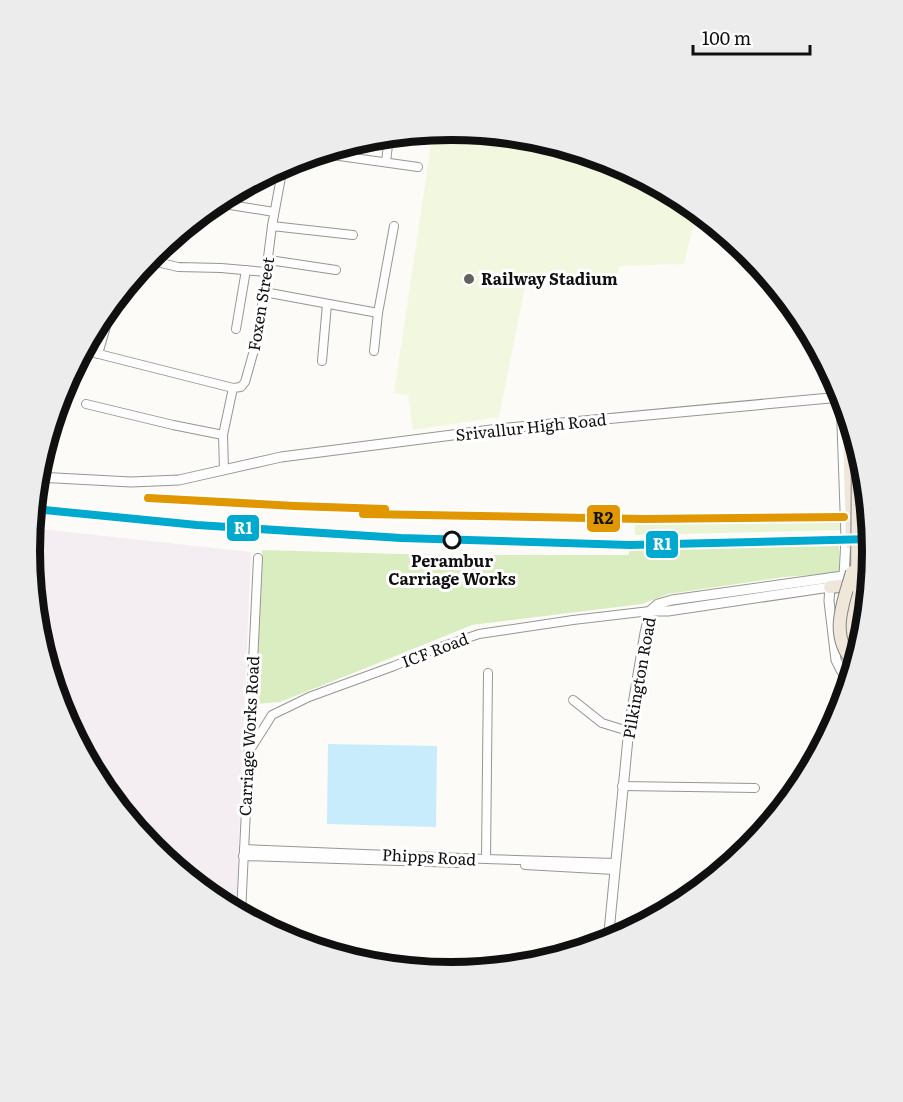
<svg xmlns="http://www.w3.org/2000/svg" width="903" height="1102" viewBox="0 0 903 1102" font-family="Literata,serif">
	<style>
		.industrial { fill: #f4eef3 }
		.green { fill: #e8f4d4 }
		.forest { fill: #d9edc1 }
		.pitch { fill: #f2f8df }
		.water { fill: #c8ecfb }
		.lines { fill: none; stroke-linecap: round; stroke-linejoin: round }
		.minor-casing { stroke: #969694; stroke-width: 10 }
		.tertiary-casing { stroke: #969694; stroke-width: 11 }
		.primary-casing { stroke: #848381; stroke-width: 14 }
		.minor { stroke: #fffefe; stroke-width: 8 }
		.tertiary { stroke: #fffefe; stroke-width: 9 }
		.primary { stroke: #eee7da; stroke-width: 12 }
		.primary-bridge-casing { stroke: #848381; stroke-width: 14; stroke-linecap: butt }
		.primary-bridge { stroke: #eee7da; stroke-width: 12 }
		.rail-1-casing { stroke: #fff; stroke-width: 12 }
		.rail-2-casing { stroke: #fff; stroke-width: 12 }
		.rail-1 { stroke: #00a9ce; stroke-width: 8 }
		.rail-2 { stroke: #e09702; stroke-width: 8 }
		.poi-dot { fill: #636261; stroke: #fff; stroke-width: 2 }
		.stop-dot { fill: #fff; stroke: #101010; stroke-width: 3 }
		.labels { text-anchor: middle; stroke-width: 6; stroke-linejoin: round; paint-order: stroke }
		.poi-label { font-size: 16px; font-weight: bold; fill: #101010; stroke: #fff; text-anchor: start }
		.street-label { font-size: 16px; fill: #101010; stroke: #fff }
		.stop-label { font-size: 16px; font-weight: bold; fill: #101010; stroke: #fff }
		.rim { fill: none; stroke: #101010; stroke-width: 8 }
		.line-badge { stroke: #fff; stroke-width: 2 }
		.badge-label { font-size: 16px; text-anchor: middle; font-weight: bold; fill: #fff }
		.pale-badge-label { font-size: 16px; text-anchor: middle; font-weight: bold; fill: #111 }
	</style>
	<rect width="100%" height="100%" fill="#fcfbf7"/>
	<!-- industrial -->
	<path class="industrial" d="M32,528L251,552L236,912L217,901L153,849L101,785L62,712L38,633L30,551Z"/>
	<!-- green -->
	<g class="green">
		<path d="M842,518L843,530L635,535V521Z"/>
		<path d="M869,592L865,634L859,654L855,651L851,623L860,593Z"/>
	</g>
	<!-- forest -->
	<path class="forest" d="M839,545L840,573L784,577L668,594L642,604L472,625L366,668L280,702L256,704L262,550L438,555H628L632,546Z"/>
	<!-- pitch -->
	<path class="pitch" d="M452,130L534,138L613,162L686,201L697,210L684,264L619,266L616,281L527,277L499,417L413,430L408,395L394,393L433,131Z"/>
	<!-- water -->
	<path class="water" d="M328,744L437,746L436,827L327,824Z"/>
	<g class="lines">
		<defs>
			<g id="minor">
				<path d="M318,153L418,167"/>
				<path d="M386,162L389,136"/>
				<path d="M224,204L274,212"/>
				<path d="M272,226L353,235"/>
				<path d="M148,260L178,267L221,268L266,272"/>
				<path d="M269,260L336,270"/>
				<path d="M264,292L378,313"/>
				<path d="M236,329L246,270"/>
				<path d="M83,350L233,388"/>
				<path d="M374,351L378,313L394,226"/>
				<path d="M98,354L113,302"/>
				<path d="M322,361L327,304"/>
				<path d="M86,404L173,425L223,435"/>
				<path d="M224,470L223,435L233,388L241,387L245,382L258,336L272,226L283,166"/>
				<path d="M573,700L602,723L628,731"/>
				<path d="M248,753L272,715L309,697L394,666L435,649L479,634L573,620L650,611"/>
				<path d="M622,786L755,788"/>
				<path d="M244,849L486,859L615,863"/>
				<path d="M243,856L460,863"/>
				<path d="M486,859L488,673"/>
				<path d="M525,865L614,870"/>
				<path d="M241,914L258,558"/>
			</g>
			<g id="tertiary">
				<path d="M37,477L131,482L179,480L281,457L507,428L841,397L846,538L844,576L830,587"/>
				<path d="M862,560C862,567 862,571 868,576H871"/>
				<path d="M830,587L829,601L836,660L841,670L850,682"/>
				<path d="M650,611H668L830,587"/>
				<path d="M608,942L629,728L645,633L650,611L658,604L672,600L843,576"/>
			</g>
			<g id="primary">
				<path d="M841,397H843"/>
				<path d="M850,421L849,431L852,544"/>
				<path d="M830,587L870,583"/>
				<path d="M857,587C846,610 840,635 858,657"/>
				<path d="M857,587L868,606"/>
			</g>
		</defs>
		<!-- minor casing -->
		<use href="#minor" class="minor-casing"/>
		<!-- tertiary casing -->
		<use href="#tertiary" class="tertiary-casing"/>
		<!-- primary casing -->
		<use href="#primary" class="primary-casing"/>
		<!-- minor -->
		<use href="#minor" class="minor"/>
		<!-- tertiary -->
		<use href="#tertiary" class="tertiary"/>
		<!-- primary -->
		<use href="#primary" class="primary"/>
		<defs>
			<g id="primary-bridge">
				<path d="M852,572C843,604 828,636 855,664"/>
				<path d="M857,587L858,447"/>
			</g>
		</defs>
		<!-- primary-bridge casing -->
		<use href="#primary-bridge" class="primary-bridge-casing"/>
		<!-- primary-bridge -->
		<use href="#primary-bridge" class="primary-bridge"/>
		<defs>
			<path id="rail-1" d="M34,509L197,525L401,538L630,545L872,539"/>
			<g id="rail-2">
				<path d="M148,498L295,506L385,509"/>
				<path d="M363,514L644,519L844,517"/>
			</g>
		</defs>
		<!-- rail-1 casing -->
		<use href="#rail-1" class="rail-1-casing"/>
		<!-- rail-2 casing -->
		<use href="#rail-2" class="rail-2-casing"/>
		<!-- rail-1 -->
		<use href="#rail-1" class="rail-1"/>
		<!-- rail-2 -->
		<use href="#rail-2" class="rail-2"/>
	</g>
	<!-- markers -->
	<circle class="poi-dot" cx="469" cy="279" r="6"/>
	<circle class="stop-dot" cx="452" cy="540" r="8"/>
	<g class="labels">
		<!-- poi labels -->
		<g class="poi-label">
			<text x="481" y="285">Railway Stadium</text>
		</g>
		<!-- street labels -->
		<g class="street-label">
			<text transform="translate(261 304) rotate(-81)" y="6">Foxen Street</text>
			<text transform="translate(531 427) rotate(-6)" y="6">Srivallur High Road</text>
			<text transform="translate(435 650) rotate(-21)" y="6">ICF Road</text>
			<text transform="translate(639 678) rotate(-80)" y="6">Pilkington Road</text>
			<text transform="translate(249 736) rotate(-87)" y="6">Carriage Works Road</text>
			<text transform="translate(429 857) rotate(3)" y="6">Phipps Road</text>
		</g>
		<!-- stop labels -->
		<g class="stop-label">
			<text x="452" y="567">Perambur<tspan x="452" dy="18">Carriage Works</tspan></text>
		</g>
	</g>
	<!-- crop -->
	<path d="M0 0H903V1102H0ZM40 551a411 411 0 1 1 822 0a411 411 0 1 1-822 0Z" fill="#ececec" fill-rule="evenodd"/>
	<path class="rim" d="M40 551a411 411 0 1 1 822 0a411 411 0 1 1-822 0Z"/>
	<g class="line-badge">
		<rect x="586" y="504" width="35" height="29" rx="6" fill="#e09702"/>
		<rect x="226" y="514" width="34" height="28" rx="6" fill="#00a9ce"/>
		<rect x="645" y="530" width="34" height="29" rx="6" fill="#00a9ce"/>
	</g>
	<g class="badge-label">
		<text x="243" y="534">R1</text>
		<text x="662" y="550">R1</text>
	</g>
	<g class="pale-badge-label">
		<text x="603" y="524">R2</text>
	</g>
	<!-- scale -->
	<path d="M693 45v9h117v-9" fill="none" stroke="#101010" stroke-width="3"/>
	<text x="702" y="45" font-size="18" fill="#101010" stroke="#ffffff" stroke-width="4.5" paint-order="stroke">100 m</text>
</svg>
